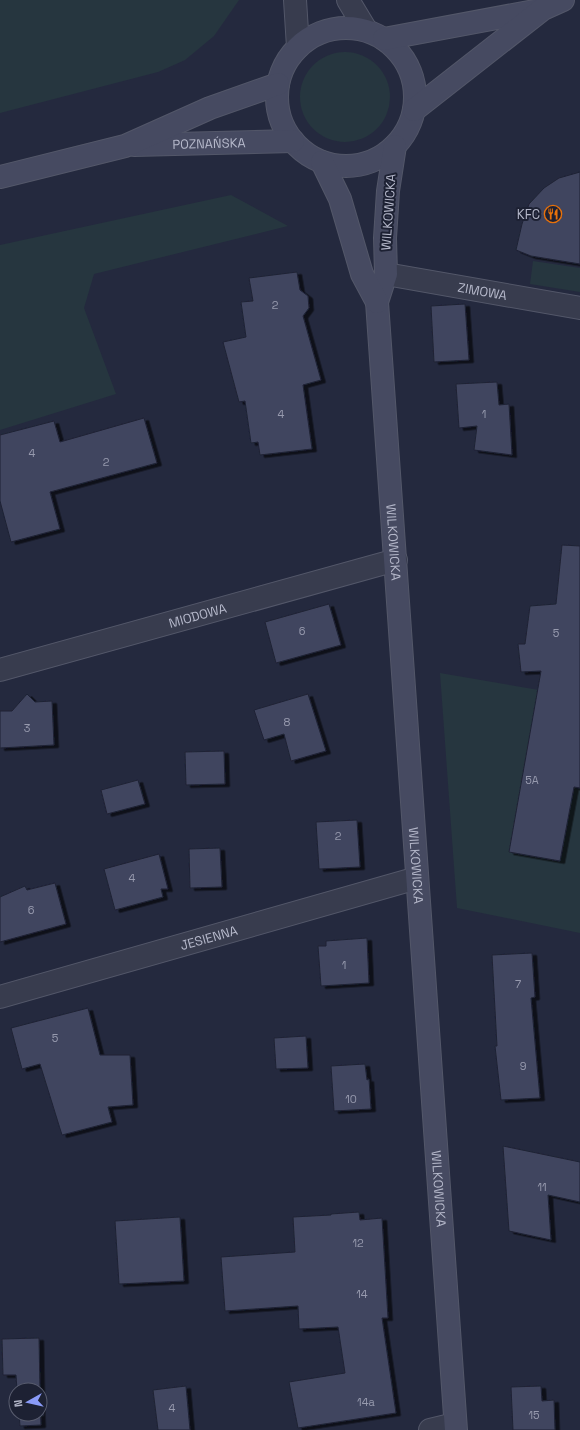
<svg xmlns="http://www.w3.org/2000/svg" width="580" height="1430" viewBox="0 0 580 1430" font-family="'Space Grotesk',sans-serif">
	<style>
		.green { fill: #26363f }
		.building { fill: #40455e; stroke: #1f2335; filter: url(#shadow) }
		.lines { fill: none; stroke-linecap: round; stroke-linejoin: round }
		.minor-casing { stroke: #535769; stroke-width: 24 }
		.tertiary-casing { stroke: #535769; stroke-width: 24 }
		.secondary-casing { stroke: #535769; stroke-width: 24 }
		.minor { stroke: #383c4e; stroke-width: 22 }
		.tertiary { stroke: #383c4e; stroke-width: 22 }
		.secondary { stroke: #464a61; stroke-width: 22 }
		.labels { text-anchor: middle; stroke-width: 4; stroke-linejoin: round; paint-order: stroke }
		.number-label { font-size: 11px; fill: #979aae }
		.street-label { font-size: 13px; fill: #b4b7c9; stroke: #1d2133 }
		.poi-label { font-size: 13px; fill: #b4b7c9; stroke: #1d2133; text-anchor: end }
	</style>
	<defs>
		<filter id="shadow"><feDropShadow dx="4.5" dy="2.5" stdDeviation="0" flood-color="#0009"/></filter>
	</defs>
	<rect width="100%" height="100%" fill="#24293e"/>
	<!-- green -->
	<g class="green">
		<path d="M0,0H239L214,36L185,60L158,72L0,113Z"/>
		<circle cx="345" cy="97" r="45"/>
		<path d="M231,195L288,226L94,274L84,308L116,394L0,430V245Z"/>
		<path d="M533,261L580,268V292L530,284Z"/>
		<path d="M440,673L580,697V933L457,908Z"/>
	</g>
	<!-- building -->
	<g class="building">
		<path d="M580,172V264L531,256L516,250L522,224L529,204L544,188L559,178Z"/>
		<path d="M297,272L300,290L308,296L309,308L303,316L321,380L303,385L312,449L260,455L258,442L251,443L245,401L239,402L223,342L246,337L241,302L253,301L249,278Z"/>
		<path d="M465,304L469,360L434,362L431,306Z"/>
		<path d="M497,382L499,405L509,404L512,455L474,450L477,426L459,428L456,384Z"/>
		<path d="M144,418L157,463L50,492L60,529L11,542L0,501V435L54,421L60,442Z"/>
		<path d="M562,545L580,546V788L574,787L560,861L509,852L541,671L521,672L518,644H525L530,606L556,604Z"/>
		<path d="M329,604L341,645L276,663L265,622Z"/>
		<path d="M27,694L35,702L52,701L54,745L0,748V711H12Z"/>
		<path d="M308,694L326,751L291,761L284,734L264,740L254,710Z"/>
		<path d="M224,751L225,784L186,785L185,752Z"/>
		<path d="M138,780L145,804L107,814L101,790Z"/>
		<path d="M357,820L360,867L319,869L316,822Z"/>
		<path d="M220,848L222,887L190,888L189,849Z"/>
		<path d="M159,854L168,889H161L163,897L115,910L104,869Z"/>
		<path d="M55,883L66,924L0,942V897L25,886L27,890Z"/>
		<path d="M367,938L369,983L321,986L318,946H326V941Z"/>
		<path d="M532,953L535,997L531,998L540,1098L501,1100L495,1046H497L492,955Z"/>
		<path d="M88,1008L100,1055H130L133,1105L108,1107L112,1122L62,1135L40,1064L22,1069L11,1028Z"/>
		<path d="M306,1036L308,1068L276,1069L274,1038Z"/>
		<path d="M365,1064L367,1080L369,1079L371,1109L334,1111L331,1066Z"/>
		<path d="M503,1146L580,1162V1202L548,1195L551,1240L509,1231Z"/>
		<path d="M359,1212L360,1220L382,1218L388,1318H382L396,1413L298,1428L289,1382L345,1373L338,1327L299,1329L298,1306L225,1311L221,1257L295,1252L293,1217L331,1215V1214Z"/>
		<path d="M180,1217L184,1281L119,1284L115,1221Z"/>
		<path d="M39,1338L40,1390H17L16,1375H3L2,1339Z"/>
		<path d="M186,1386L190,1430H158L153,1390Z"/>
		<path d="M541,1386L542,1401L554,1400L555,1430H513L511,1387Z"/>
		<path d="M40,1401L41,1425L20,1426L19,1414H40Z"/>
	</g>
	<g class="lines">
		<defs>
			<g id="minor">
				<path id="s1" d="M386,274L580,308"/>
				<path id="s2" d="M0,670L396,560"/>
				<path id="s3" d="M0,997L417,878"/>
				<path d="M430,1430L455,1424"/>
			</g>
			<g id="tertiary">
				<path d="M295,0L298,47"/>
				<path d="M348,0L366,30"/>
			</g>
			<g id="secondary">
				<circle cx="346" cy="97" r="69"/>
				<path d="M384,39L540,10"/>
				<path d="M414,110L543,9L563,0"/>
				<path id="s4" d="M134,145L293,141"/>
				<path id="s5" d="M395,146L388,191L385,238L386,274L377,302L456,1430"/>
				<path d="M322,162L340,199L362,274L377,302"/>
				<path d="M0,177L125,146L210,108L278,84"/>
			</g>
		</defs>
		<!-- minor casing -->
		<use href="#minor" class="minor-casing"/>
		<!-- tertiary casing -->
		<use href="#tertiary" class="tertiary-casing"/>
		<!-- secondary casing -->
		<use href="#secondary" class="secondary-casing"/>
		<!-- minor -->
		<use href="#minor" class="minor"/>
		<!-- tertiary -->
		<use href="#tertiary" class="tertiary"/>
		<!-- secondary -->
		<use href="#secondary" class="secondary"/>
	</g>
	<!-- icons -->
	<defs>
		<symbol id="restaurant-ring" viewBox="-11 -11 22 22"><circle r="9.5" fill="#1d2133" stroke="#e8710a" stroke-width="1.5"/><path d="M-5-6h1v4h1v-4h1v4h1v-4h1v5L-1.5 .5V6h-2V.5L-5-1ZM5-6V6H3V1.5H1.5Q1.5-4 5-6Z" fill="#e8710a"/></symbol>
	</defs>
	<g fill-rule="evenodd">
		<use href="#restaurant-ring" x="543" y="204" width="20" height="20"/>
	</g>
	<g class="labels">
		<!-- number labels -->
		<g class="number-label">
			<text x="275" y="309">2</text>
			<text x="281" y="418">4</text>
			<text x="484" y="418">1</text>
			<text x="32" y="457">4</text>
			<text x="106" y="466">2</text>
			<text x="302" y="635">6</text>
			<text x="556" y="637">5</text>
			<text x="287" y="726">8</text>
			<text x="27" y="732">3</text>
			<text x="532" y="784">5A</text>
			<text x="338" y="840">2</text>
			<text x="132" y="882">4</text>
			<text x="31" y="914">6</text>
			<text x="344" y="969">1</text>
			<text x="518" y="988">7</text>
			<text x="55" y="1042">5</text>
			<text x="523" y="1070">9</text>
			<text x="351" y="1103">10</text>
			<text x="542" y="1191">11</text>
			<text x="358" y="1247">12</text>
			<text x="362" y="1298">14</text>
			<text x="366" y="1406">14a</text>
			<text x="172" y="1412">4</text>
			<text x="534" y="1419">15</text>
		</g>
		<!-- street labels -->
		<g class="street-label">
			<text dy="5" stroke="none"><textPath href="#s4" startOffset="75">POZNAŃSKA</textPath></text>
			<text transform="translate(388 212) rotate(-86)" y="5">WILKOWICKA</text>
			<text dy="5" stroke="none"><textPath href="#s1" startOffset="98">ZIMOWA</textPath></text>
			<text dy="5" stroke="none"><textPath href="#s5" startOffset="399">WILKOWICKA</textPath></text>
			<text dy="5" stroke="none"><textPath href="#s2" startOffset="205">MIODOWA</textPath></text>
			<text dy="5" stroke="none"><textPath href="#s5" startOffset="723">WILKOWICKA</textPath></text>
			<text dy="5" stroke="none"><textPath href="#s3" startOffset="217">JESIENNA</textPath></text>
			<text dy="5" stroke="none"><textPath href="#s5" startOffset="1047">WILKOWICKA</textPath></text>
		</g>
		<!-- poi labels -->
		<g class="poi-label">
			<text x="540" y="219">KFC</text>
		</g>
	</g>
	<!-- north arrow -->
	<g transform="translate(28 1402) rotate(262)"><circle r="19" fill="#1d2133" stroke="#595d6f"/>
	<path d="M0-3L7 15L0 10L-7 15Z" fill="#8a9bf8"/>
	<text y="-6" font-size="11" font-weight="bold" text-anchor="middle" fill="#b4b7c9">N</text>
	</g>
</svg>
